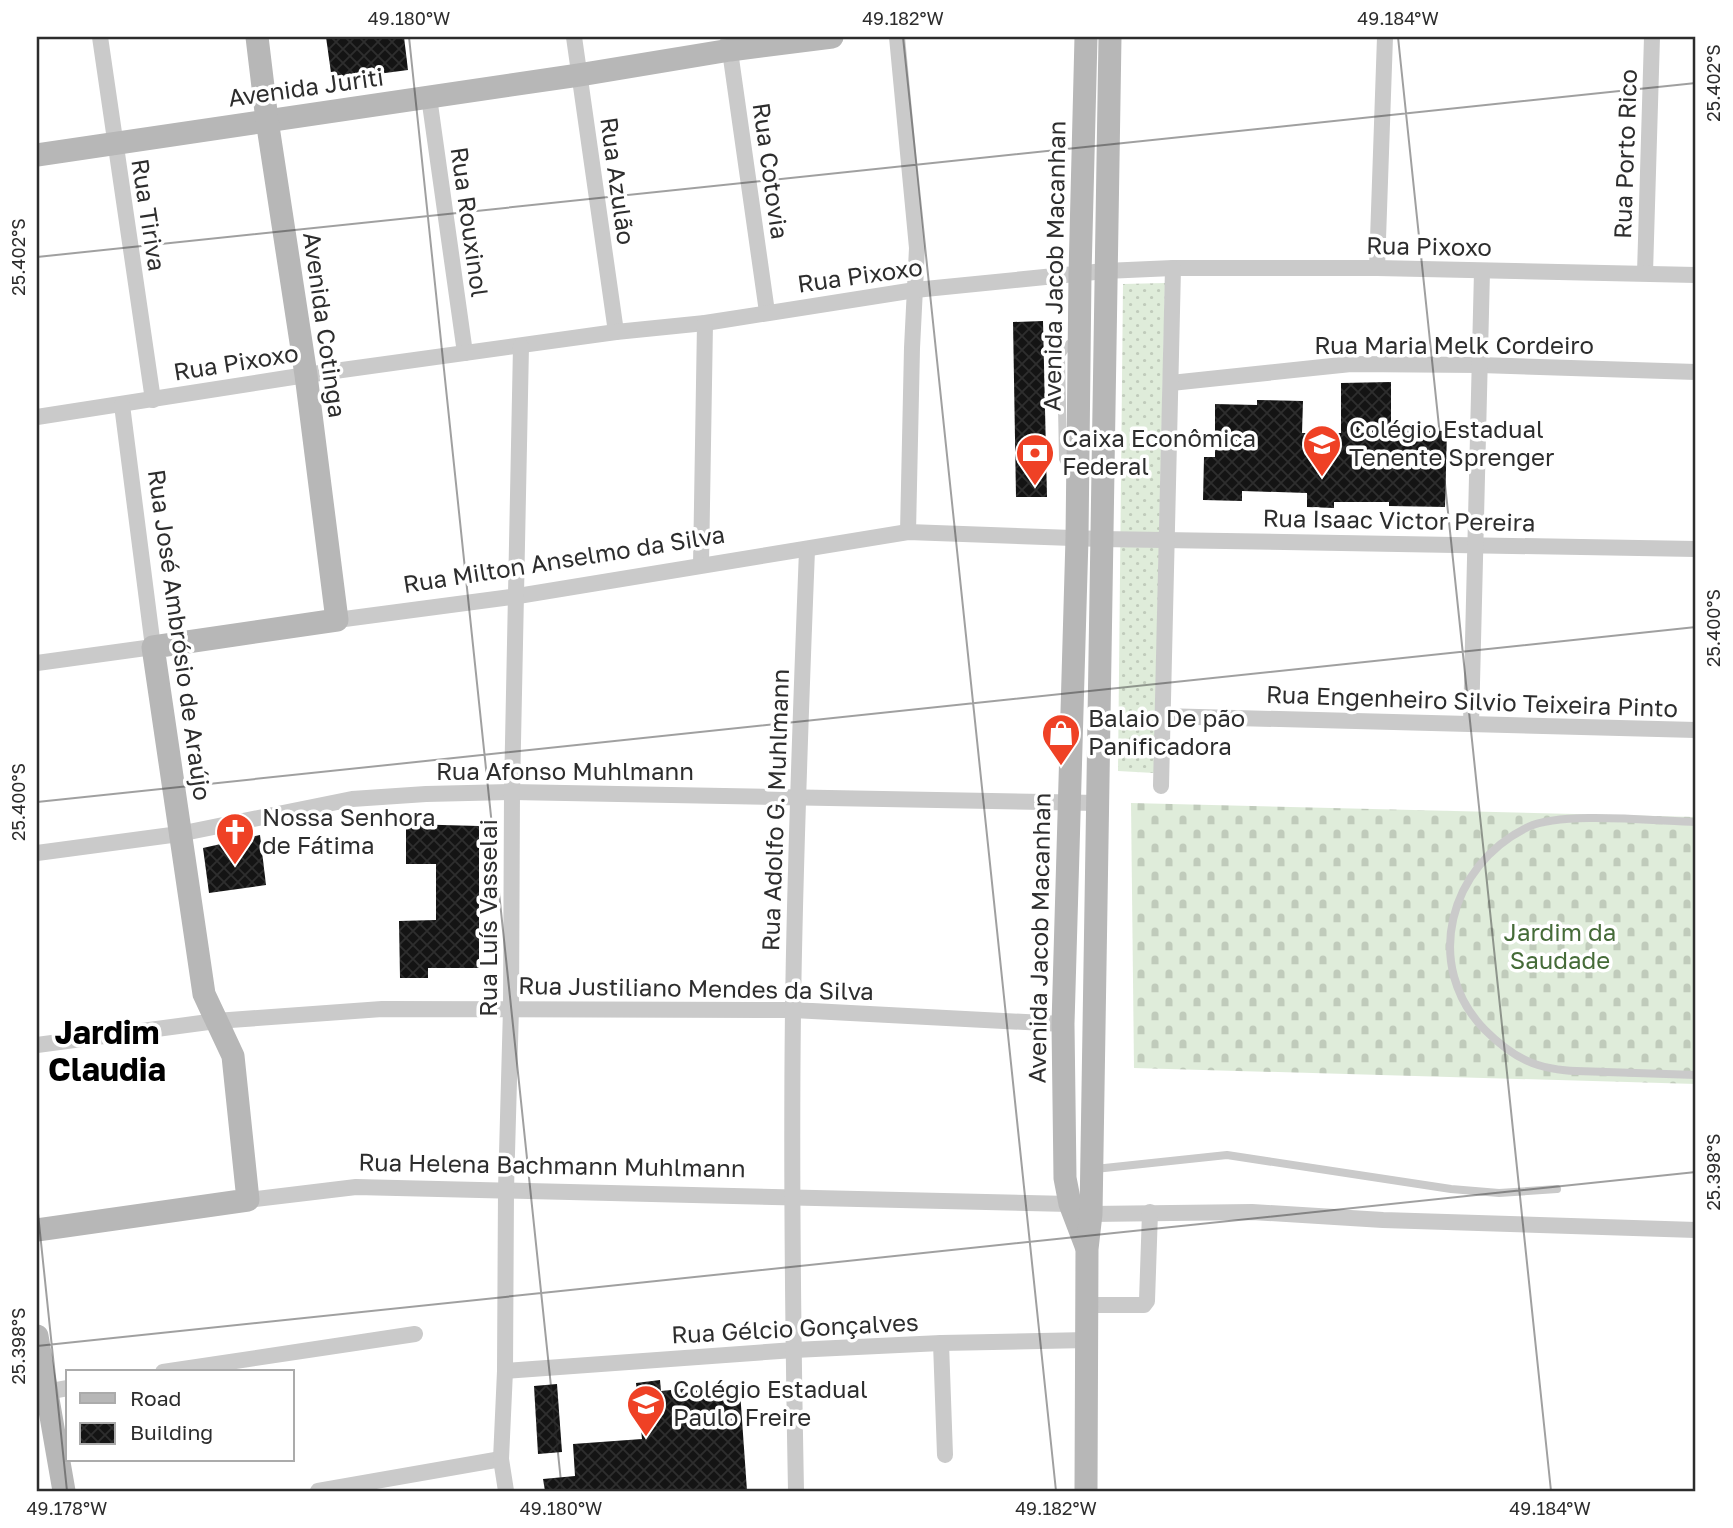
<svg xmlns="http://www.w3.org/2000/svg" width="1733" height="1528" viewBox="0 0 1733 1528" font-family="'Golos Text',sans-serif">
	<style>
		.grass { fill: url(#grass-dots) }
		.cemetery { fill: url(#cemetery-stones) }
		.building { fill: url(#building-cross-hatch) }
		.lines { fill: none; stroke-linecap: round; stroke-linejoin: round }
		.lane { stroke: #cacaca; stroke-width: 8 }
		.street { stroke: #cacaca; stroke-width: 16 }
		.secondary { stroke: #b7b7b7; stroke-width: 23 }
		.ticks { fill: none; stroke: #2d2d2d; stroke-width: 2; stroke-opacity: 0.45 }
		.labels { text-anchor: middle; stroke-width: 7; stroke-linejoin: round; paint-order: stroke }
		.street-label { font-size: 24px; fill: #2d2d2d; stroke: #fff }
		.poi-label { font-size: 24px; fill: #2d2d2d; stroke: #fff; text-anchor: start }
		.park-label { font-size: 24px; fill: #456b38; stroke: #fff }
		.district-label { font-size: 32px; font-weight: bold; fill: #000; stroke: #fff }
		.neatline { fill: none; stroke: #2d2d2d; stroke-width: 2.5 }
		.ticks-label { font-size: 18px; text-anchor: middle; fill: #2d2d2d }
	</style>
	<defs>
		<pattern id="grass-dots" width="8" height="8" patternUnits="userSpaceOnUse" patternTransform="scale(1.75)"><rect width="8" height="8" fill="#dfecda"/><path d="M2 2h.1M6 6h.1" fill="none" stroke="#c0cbbb" stroke-width="1.8" stroke-linecap="round"/></pattern>
		<pattern id="cemetery-stones" width="16" height="16" patternUnits="userSpaceOnUse" patternTransform="scale(1.75)"><rect width="16" height="16" fill="#dfecda"/><path d="M2 7V4a2 2 0 0 1 4 0v3zM10 15v-3a2 2 0 0 1 4 0v3z" fill="#c0cbbb"/></pattern>
		<pattern id="building-cross-hatch" width="8" height="8" patternUnits="userSpaceOnUse" patternTransform="scale(1.75)"><rect width="8" height="8" fill="#141414"/><path d="M0 0l8 8M0 8l8-8" fill="none" stroke="#2e2e2e"/></pattern>
	</defs>
	<rect width="100%" height="100%" fill="#fff"/>
	<!-- grass -->
	<path class="grass" d="M1165,283L1154,773L1118,771L1123,284Z"/>
	<!-- cemetery -->
	<path class="cemetery" d="M1131,803L1696,817V1084L1134,1068Z"/>
	<!-- building -->
	<g class="building">
		<path d="M326,37H404L408,70L332,80Z"/>
		<path d="M1043,321L1047,497H1016L1013,322Z"/>
		<path d="M1391,382V430L1447,431L1445,507L1389,506V502H1334V508L1307,507V493L1242,491V501L1203,500L1204,457H1215V404L1257,405V400L1303,401L1302,433H1341V383Z"/>
		<path d="M406,824L479,826V968H428V978H400L399,921L436,920V864H406Z"/>
		<path d="M260,835L266,885L209,893L203,848Z"/>
		<path d="M660,1380L661,1391L701,1387L702,1395L740,1391L747,1491H545L543,1479L575,1476L573,1444L642,1439L636,1383Z"/>
		<path d="M557,1384L562,1452L538,1454L534,1386Z"/>
	</g>
	<g class="lines">
		<!-- lane -->
		<g class="lane">
			<path d="M1075,473L1068,469L1063,459L1061,355L1069,344L1076,341"/>
			<path d="M1696,822C1655,821 1562,811 1528,827C1449,865 1422,966 1485,1030C1500,1045 1518,1059 1538,1065C1560,1072 1583,1071 1606,1072C1636,1073 1666,1074 1696,1075"/>
			<path d="M1095,1169L1227,1155L1451,1189L1499,1193L1557,1189"/>
		</g>
		<!-- street -->
		<g class="street">
			<path d="M100,37L153,400"/>
			<path d="M574,37L616,332"/>
			<path d="M728,37L767,312"/>
			<path d="M897,37L917,248L912,348L908,532"/>
			<path d="M429,97L465,353"/>
			<path d="M1377,268L1385,37"/>
			<path d="M1645,273L1652,37"/>
			<path d="M1171,383L1351,364L1480,365L1696,372"/>
			<path d="M37,417L306,375L616,332L705,323L915,290L1105,271L1173,268H1377L1696,275"/>
			<path d="M701,565L705,323"/>
			<path d="M337,620L518,596L908,532L1101,539L1696,549"/>
			<path d="M37,663L153,647L122,405"/>
			<path d="M1162,716L1696,730"/>
			<path d="M1471,724L1482,271"/>
			<path d="M1161,786L1173,268"/>
			<path d="M37,853L179,834L352,799L426,794L512,792L1098,803"/>
			<path d="M37,1045L216,1021L382,1009L793,1010L1063,1024"/>
			<path d="M248,1200L356,1187L1070,1204"/>
			<path d="M1091,1214L1252,1212L1383,1220L1696,1230"/>
			<path d="M1087,1305H1144L1147,1301L1150,1212"/>
			<path d="M941,1343L945,1455"/>
			<path d="M505,1371L794,1350L941,1343L1088,1340"/>
			<path d="M163,1372L415,1334"/>
			<path d="M40,1393L68,1388"/>
			<path d="M318,1491L501,1459"/>
			<path d="M506,1491L501,1459L505,1371L506,1190L511,1008L512,792L521,346"/>
			<path d="M796,1491C793,1331 791,1170 793,1010C795,856 801,703 807,550"/>
		</g>
		<!-- secondary -->
		<g class="secondary">
			<path d="M1086,37L1080,275L1077,538L1063,1024L1065,1178L1070,1204L1086,1246"/>
			<path d="M37,155L579,75L730,50L832,37"/>
			<path d="M37,1230L248,1200L233,1056L204,994L153,647L337,620L306,375L267,120L257,37"/>
			<path d="M37,1336L64,1491"/>
			<path d="M1086,1491L1087,1249L1091,1214L1110,37"/>
		</g>
	</g>
	<!-- ticks -->
	<path class="ticks" d="M409,37L562,1491M903,37L1056,1491M1398,37L1551,1491M37,257L1696,83M37,802L1696,627M37,1204L67,1491M37,1346L1696,1172"/>
	<!-- icons -->
	<defs>
		<symbol id="school-pin" viewBox="-11 -11 22 30"><path d="M0 17L-7.5 6A9.5 9.5 0 1 1 7.5 6Z" fill="#ef4125" stroke="#fff"/><path d="M0-5L7-2L0 1L-7-2ZM-4 1L0 2.5L4 1V4Q0 6-4 4Z" fill="#fff"/></symbol>
		<symbol id="bank-pin" viewBox="-11 -11 22 30"><path d="M0 17L-7.5 6A9.5 9.5 0 1 1 7.5 6Z" fill="#ef4125" stroke="#fff"/><path d="M-6-4H6V4H-6ZM0-2.3a2.3 2.3 0 1 0 0 4.6a2.3 2.3 0 1 0 0-4.6Z" fill="#fff"/></symbol>
		<symbol id="shop-pin" viewBox="-11 -11 22 30"><path d="M0 17L-7.5 6A9.5 9.5 0 1 1 7.5 6Z" fill="#ef4125" stroke="#fff"/><path d="M-5-2.5h2.3a2.7 3.5 0 0 1 5.4 0H5L5.5 6h-11ZM-1.5-2.5h3a1.5 2.3 0 0 0-3 0Z" fill="#fff"/></symbol>
		<symbol id="church-pin" viewBox="-11 -11 22 30"><path d="M0 17L-7.5 6A9.5 9.5 0 1 1 7.5 6Z" fill="#ef4125" stroke="#fff"/><path d="M-1.2-6h2.4v3.5h3.3v2.4h-3.3V6h-2.4V-.1h-3.3v-2.4h3.3Z" fill="#fff"/></symbol>
	</defs>
	<g fill-rule="evenodd">
		<use href="#school-pin" x="1300" y="422" width="44" height="60"/>
		<use href="#bank-pin" x="1013" y="431" width="44" height="60"/>
		<use href="#shop-pin" x="1039" y="711" width="44" height="60"/>
		<use href="#church-pin" x="213" y="810" width="44" height="60"/>
		<use href="#school-pin" x="624" y="1382" width="44" height="60"/>
	</g>
	<g class="labels">
		<!-- street labels -->
		<g class="street-label">
			<text transform="translate(306 88) rotate(-8)" y="8">Avenida Juriti</text>
			<text transform="translate(1626 154) rotate(-88)" y="8">Rua Porto Rico</text>
			<text transform="translate(770 171) rotate(82)" y="8">Rua Cotovia</text>
			<text transform="translate(617 181) rotate(82)" y="8">Rua Azulão</text>
			<text transform="translate(148 215) rotate(81)" y="8">Rua Tiriva</text>
			<text transform="translate(469 222) rotate(82)" y="8">Rua Rouxinol</text>
			<text transform="translate(1429 247) rotate(1)" y="8">Rua Pixoxo</text>
			<text transform="translate(1055 266) rotate(-89)" y="8">Avenida Jacob Macanhan</text>
			<text transform="translate(860 276) rotate(-8)" y="8">Rua Pixoxo</text>
			<text transform="translate(324 325) rotate(82)" y="8">Avenida Cotinga</text>
			<text x="1454" y="354">Rua Maria Melk Cordeiro</text>
			<text transform="translate(236 363) rotate(-9)" y="8">Rua Pixoxo</text>
			<text transform="translate(1399 521) rotate(1)" y="8">Rua Isaac Victor Pereira</text>
			<text transform="translate(564 560) rotate(-9)" y="8">Rua Milton Anselmo da Silva</text>
			<text transform="translate(179 635) rotate(82)" y="8">Rua José Ambrósio de Araújo</text>
			<text transform="translate(1472 702) rotate(2)" y="8">Rua Engenheiro Silvio Teixeira Pinto</text>
			<text x="565" y="780">Rua Afonso Muhlmann</text>
			<text transform="translate(776 810) rotate(-88)" y="8">Rua Adolfo G. Muhlmann</text>
			<text transform="translate(489 918) rotate(-90)" y="8">Rua Luís Vasselai</text>
			<text transform="translate(1040 938) rotate(-89)" y="8">Avenida Jacob Macanhan</text>
			<text transform="translate(696 989) rotate(1)" y="8">Rua Justiliano Mendes da Silva</text>
			<text transform="translate(552 1166) rotate(1)" y="8">Rua Helena Bachmann Muhlmann</text>
			<text transform="translate(795 1329) rotate(-3)" y="8">Rua Gélcio Gonçalves</text>
		</g>
		<!-- poi labels -->
		<g class="poi-label">
			<text x="1349" y="438">Colégio Estadual<tspan x="1349" dy="28">Tenente Sprenger</tspan></text>
			<text x="1062" y="447">Caixa Econômica<tspan x="1062" dy="28">Federal</tspan></text>
			<text x="1088" y="727">Balaio De pão<tspan x="1088" dy="28">Panificadora</tspan></text>
			<text x="262" y="826">Nossa Senhora<tspan x="262" dy="28">de Fátima</tspan></text>
			<text x="673" y="1398">Colégio Estadual<tspan x="673" dy="28">Paulo Freire</tspan></text>
		</g>
		<!-- park labels -->
		<g class="park-label">
			<text x="1560" y="941">Jardim da<tspan x="1560" dy="28">Saudade</tspan></text>
		</g>
		<!-- district labels -->
		<g class="district-label">
			<text x="107" y="1044">Jardim<tspan x="107" dy="37">Claudia</tspan></text>
		</g>
	</g>
	<!-- border -->
	<rect width="1733" height="1528" fill="none" stroke="#ffffff" stroke-width="77"/>
	<!-- legend -->
	<rect x="66" y="1370" width="228" height="91" fill="#ffffff" stroke="#ababab" stroke-width="2"/>
	<rect x="80" y="1393" width="35" height="10" fill="#b7b7b7" stroke="#ababab" stroke-width="2"/>
	<text x="130" y="1406" font-size="21" fill="#2d2d2d">Road</text>
	<rect x="80" y="1423" width="35" height="21" fill="url(#building-cross-hatch)" stroke="#ababab" stroke-width="2"/>
	<text x="130" y="1440" font-size="21" fill="#2d2d2d">Building</text>
	<rect x="38" y="38" width="1656" height="1452" class="neatline"/>
	<g class="ticks-label">
		<text x="409" y="25">49.180°W</text>
		<text x="903" y="25">49.182°W</text>
		<text x="1398" y="25">49.184°W</text>
		<text transform="translate(1714 83) rotate(-90)" y="6">25.402°S</text>
		<text transform="translate(19 257) rotate(-90)" y="6">25.402°S</text>
		<text transform="translate(1714 628) rotate(-90)" y="6">25.400°S</text>
		<text transform="translate(19 802) rotate(-90)" y="6">25.400°S</text>
		<text transform="translate(1714 1172) rotate(-90)" y="6">25.398°S</text>
		<text transform="translate(19 1346) rotate(-90)" y="6">25.398°S</text>
		<text x="67" y="1515">49.178°W</text>
		<text x="561" y="1515">49.180°W</text>
		<text x="1056" y="1515">49.182°W</text>
		<text x="1550" y="1515">49.184°W</text>
	</g>
</svg>
